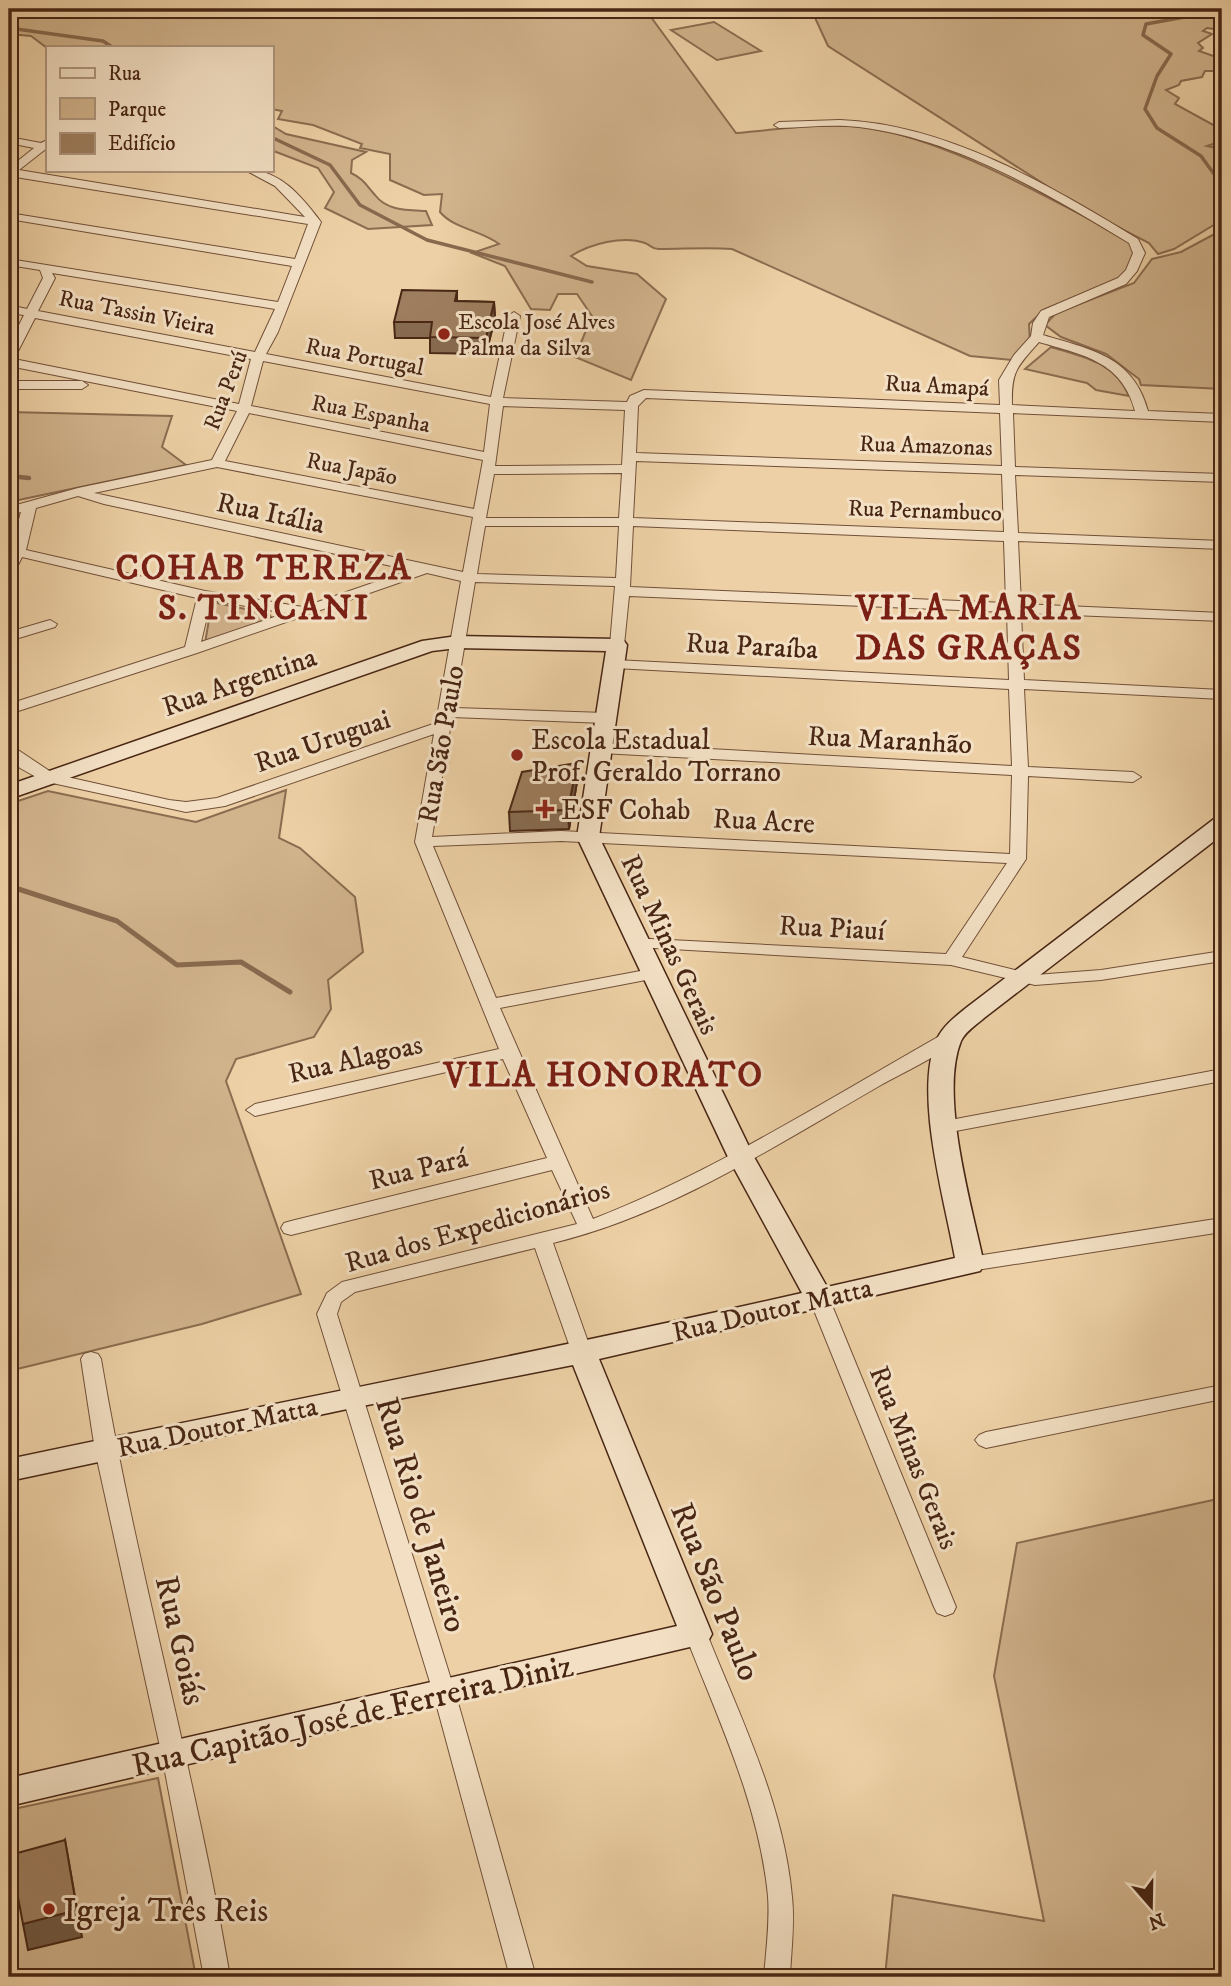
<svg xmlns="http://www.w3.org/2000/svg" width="1231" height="1986" viewBox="0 0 1231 1986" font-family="'IM FELL DW Pica',serif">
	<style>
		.green { fill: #d1b38c; stroke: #8c6c50; stroke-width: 2 }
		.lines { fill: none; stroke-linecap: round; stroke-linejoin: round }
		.stream-far2 { stroke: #89694e; stroke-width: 3.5 }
		.stream-far1 { stroke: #89694e; stroke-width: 4.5 }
		.stream { stroke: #89694e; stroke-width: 5 }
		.street-casing { stroke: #715038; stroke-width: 2 }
		.secondary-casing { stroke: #482614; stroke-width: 3 }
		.street { fill: #f3e0c4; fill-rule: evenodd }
		.secondary { fill: #f3e0c4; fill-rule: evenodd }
		.wall { fill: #886c52; stroke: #482614; stroke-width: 2 }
		.shaded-wall { fill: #6f5842; stroke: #482614; stroke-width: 2 }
		.building { fill: #9e7e5f; stroke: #482614; stroke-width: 2 }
		.poi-dot { fill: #8f2418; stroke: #f3e0c4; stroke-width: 2.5 }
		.labels { text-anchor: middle; stroke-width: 6; stroke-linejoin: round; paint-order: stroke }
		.far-street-label { font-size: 23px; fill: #482614; stroke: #f3e0c4 }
		.far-poi-label { font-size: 23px; fill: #482614; stroke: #f3e0c4; text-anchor: start }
		.street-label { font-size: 28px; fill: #482614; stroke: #f3e0c4 }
		.poi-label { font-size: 28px; fill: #482614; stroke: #f3e0c4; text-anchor: start }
		.near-street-label { font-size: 33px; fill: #482614; stroke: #f3e0c4 }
		.near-poi-label { font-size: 33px; fill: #482614; stroke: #f3e0c4; text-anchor: start }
		.district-label { font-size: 35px; font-weight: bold; letter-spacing: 2px; fill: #7a1f14; stroke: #f3e0c4 }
	</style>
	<rect width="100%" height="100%" fill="#edd0a5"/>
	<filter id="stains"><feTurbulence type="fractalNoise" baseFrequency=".00286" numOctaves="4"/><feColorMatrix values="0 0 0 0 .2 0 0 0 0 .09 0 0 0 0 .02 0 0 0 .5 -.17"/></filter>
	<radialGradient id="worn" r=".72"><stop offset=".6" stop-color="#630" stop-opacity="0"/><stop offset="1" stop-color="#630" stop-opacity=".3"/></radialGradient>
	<!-- green -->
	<g class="green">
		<path d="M9,9H645L736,133C777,130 822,122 863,127C948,139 1045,197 1122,236L1130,244L1134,253L1123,279L1045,309L1029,324L1030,342L1012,360L970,356L732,249C707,247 685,249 660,249C653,250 652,246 645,243C623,235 590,244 571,256L587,266L637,274L666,299L631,380L575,357L592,316L577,294H558L550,310L531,309L505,266L472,253L499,244C481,230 454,229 440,212L442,194L424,195L390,180V154L360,148L362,144L313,125L278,119L282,111L271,109V47L47,48L31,36L9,34Z"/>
		<path d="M811,9H1222V30L1207,28L1203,31L1212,34L1198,43L1203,48L1199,51L1222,59V71H1205L1202,77L1181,81L1179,85L1166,90L1179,98L1175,104L1217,127L1222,141L1207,146L1222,149V220L1174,249L1158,254L1149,243L1083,209L828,46Z"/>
		<path d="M714,22L761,51L717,60L671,30Z"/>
		<path d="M271,125L286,134L366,152L352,160L351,173C364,179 366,185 375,195C387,211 408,210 426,211L432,225L368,229L325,208L334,192L318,168L271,150Z"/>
		<path d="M1222,230V389L1141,385L1139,379L1106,354L1061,337L1045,325L1056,313L1134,283L1152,259L1181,252Z"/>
		<path d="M1051,347C1083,357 1115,362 1129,396L1096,390L1087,383L1025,369Z"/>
		<path d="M9,412L172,416L162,447L186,465L9,502Z"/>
		<path d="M212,602L269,614L271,617L268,621L205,643Z"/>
		<path d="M286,790L279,838L300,848L355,897L363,952L328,980L331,1009L314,1037L236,1059L226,1081L301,1294L202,1324L9,1371V804L48,791L196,822Z"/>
		<path d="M1222,1498V1977H885L893,1895L1044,1921L994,1676L1017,1543Z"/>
		<path d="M158,1778L196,1977H9V1810Z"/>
	</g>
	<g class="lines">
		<!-- stream-far2 -->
		<g class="stream-far2">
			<path d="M9,28L103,41L112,47"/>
			<path d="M271,137L330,165L360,205L427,240L592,282"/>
			<path d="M1214,174L1201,156L1157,128L1145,109L1157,76L1171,54L1143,35L1146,24L1207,13L1215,9"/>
		</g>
		<!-- stream-far1 -->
		<path class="stream-far1" d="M9,476L29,478"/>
		<!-- stream -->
		<path class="stream" d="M9,886L117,921L177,965L241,962L290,992"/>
		<defs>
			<g id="street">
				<path d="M840,120C947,124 1049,185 1138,239L1145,253L1137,271L1126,284L1049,317L1043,335C1092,350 1133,356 1148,411L1222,414V422L1013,413L1015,467L1222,474V482L1015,475L1018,533L1222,541V549L1018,541L1021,604L1222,613V621L1021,613L1024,680L1222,690V699L1024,689L1028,767L1133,772L1141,777L1133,782L1028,776L1026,859L962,957L1035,975L1101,970L1222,951V961L1101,980L1035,985L951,965L636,947L627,942L630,938L946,954L1007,863L561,841L433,846L496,998L651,969L660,974L651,979L500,1008L593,1219C716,1171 828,1099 943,1034L949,1032L958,1038C948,1052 898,1075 881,1085C776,1145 672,1214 553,1243L592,1353L589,1358L582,1360L575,1358L572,1353L535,1248L355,1292L341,1302L337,1314L455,1692L536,1977H510L433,1692L317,1314L327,1293L342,1282L577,1224L552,1170L291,1235L284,1233L281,1228L284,1223L291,1221L547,1158L503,1059L255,1116L246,1110L255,1104L499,1049L415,842L434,734L225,806L186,812L43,781L20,768L9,757V744L54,774L169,800L186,802L217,798L436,723L461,581L427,573L197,653L9,714V704L185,647L197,598L22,557L14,573L9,574V556L21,512L9,515V507L78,488L212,460L237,411L9,366V345L24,315L9,313V305L27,309L43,278L40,270L9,265V259L278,302L292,266L9,219V213L295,259L308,224L9,176V168L34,148L9,143V137L41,143L47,140V148L19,170L305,217L275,186L245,170C279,168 302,197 321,222L278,332L266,354L491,397L508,316L514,312L520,316L503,398L627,402L630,396L644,390L1000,405L999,380L1014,355L1031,336L1033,323L1041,311L1118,278L1126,270L1133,253L1129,243C1047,193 956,139 859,127C833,124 806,127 779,128L774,125L779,122ZM52,273L275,309L255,352L38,311L55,278ZM35,318L251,359L239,404L14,359ZM1039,342C1083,355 1122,361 1135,411L1012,405C1011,371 1017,367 1039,342ZM263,361L490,404L484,452L251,406ZM646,398L1000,413L1002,466L636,453L638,406ZM503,406L625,410L622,465L495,466ZM249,413L483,460L474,509L225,461ZM636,461L1002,474L1004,532L633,518ZM217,467L473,517L463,572L94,493ZM622,473L619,518H486L494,474ZM78,496L104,504L410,570L303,607L205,591L26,550L36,508ZM485,526H619L616,578L477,574ZM633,526L1004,541L1006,603L630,587ZM475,582L615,586L610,645L617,649L624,645L629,596L1007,612L1009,680L615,660L608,664L615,668L1009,689L1012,766L601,743L593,748L601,753L1012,775L1010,854L561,831L432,837L452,717L605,723L613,718L605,713L454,708ZM211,600L286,613L201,642Z"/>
				<path d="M9,381H82L88,385L82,389H9Z"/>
				<path d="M50,620L57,624L55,627L9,641V632Z"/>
				<path d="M1222,1069V1081L945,1133L938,1131L936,1127L938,1123L945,1121Z"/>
				<path d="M1222,1218V1232L970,1271L963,1269L960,1264L963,1259L970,1257Z"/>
				<path d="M819,1291L826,1293L829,1298L956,1607L953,1613L945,1616L937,1613L934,1607L809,1298L812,1293Z"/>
				<path d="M91,1352L98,1354L101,1359C136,1567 195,1770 230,1977H204L162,1756L95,1450L81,1359L84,1354Z"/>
				<path d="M1222,1385V1399L986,1448L979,1445L975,1440L979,1435L986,1432Z"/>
				<path d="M696,1625L704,1628L707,1634C741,1719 784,1805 792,1897C795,1924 791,1951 790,1977H764C766,1950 770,1923 768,1896C759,1804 718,1719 685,1634L688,1628Z"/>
			</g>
			<path id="secondary" d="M457,636L617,639L624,641L627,645L599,837L754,1157L827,1287L955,1258C945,1201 913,1092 937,1039C943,1026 955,1017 966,1008L1214,819L1222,817V835L984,1018C976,1025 965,1032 961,1041C939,1095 972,1207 984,1264L980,1271L599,1359L712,1634L707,1643L9,1806V1778L677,1626L573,1365L352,1408L9,1481V1459C273,1403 539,1353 802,1293L728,1157L577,837L606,651L457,648L432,651L9,799V785L422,641Z"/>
		</defs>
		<!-- street casing -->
		<use href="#street" class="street-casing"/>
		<!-- secondary casing -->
		<use href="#secondary" class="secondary-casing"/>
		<!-- street -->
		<use href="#street" class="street"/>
		<!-- secondary -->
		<use href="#secondary" class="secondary"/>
	</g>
	<!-- wall -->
	<g class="wall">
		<path d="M457,291V301L494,302L495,318L486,354L430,353V338H395L394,322Z"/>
		<path d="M577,763V782L569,829L510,831L509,812Z"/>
	</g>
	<!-- shaded-wall -->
	<g class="shaded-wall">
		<path d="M494,302L495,318L486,354V338Z"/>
		<path d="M577,763V782L569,829L568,810Z"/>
		<path d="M65,1840L82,1937L28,1950L23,1924Z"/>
	</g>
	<!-- building -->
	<g class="building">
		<path d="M402,290L457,291L455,301L494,302L486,338L430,337L432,322H394Z"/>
		<path d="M577,763L568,810L509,812L522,772Z"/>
		<path d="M65,1840L77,1910L23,1924L10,1855Z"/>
	</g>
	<!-- markers -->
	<g class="poi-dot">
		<circle cx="444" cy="334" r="7"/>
		<circle cx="517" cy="755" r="7"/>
		<path d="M541.5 798.5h7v7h7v7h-7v7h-7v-7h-7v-7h7z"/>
		<circle cx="49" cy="1909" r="7"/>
	</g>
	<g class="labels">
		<!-- far-street labels -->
		<g class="far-street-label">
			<text transform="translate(137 312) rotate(11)" y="8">Rua Tassin Vieira</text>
			<text transform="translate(365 356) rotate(11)" y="8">Rua Portugal</text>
			<text transform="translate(937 385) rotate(3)" y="8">Rua Amapá</text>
			<text transform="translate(225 390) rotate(-69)" y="8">Rua Perú</text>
			<text transform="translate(371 413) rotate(11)" y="8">Rua Espanha</text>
			<text transform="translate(926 445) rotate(2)" y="8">Rua Amazonas</text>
			<text transform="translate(352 468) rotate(11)" y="8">Rua Japão</text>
			<text transform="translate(925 510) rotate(2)" y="8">Rua Pernambuco</text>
		</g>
		<!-- far-poi labels -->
		<g class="far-poi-label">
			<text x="458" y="329">Escola José Alves<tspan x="458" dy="26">Palma da Silva</tspan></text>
		</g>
		<!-- street labels -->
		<g class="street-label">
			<text transform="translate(271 512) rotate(12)" y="10">Rua Itália</text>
			<text transform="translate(752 645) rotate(3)" y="10">Rua Paraíba</text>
			<text transform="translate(239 681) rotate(-19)" y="10">Rua Argentina</text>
			<text transform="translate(890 739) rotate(3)" y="10">Rua Maranhão</text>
			<text transform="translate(322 740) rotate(-19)" y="10">Rua Uruguai</text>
			<text transform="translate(440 744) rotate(-80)" y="10">Rua São Paulo</text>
			<text transform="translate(764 820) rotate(3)" y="10">Rua Acre</text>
			<text transform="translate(832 927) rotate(3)" y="10">Rua Piauí</text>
			<text transform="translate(671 944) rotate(65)" y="10">Rua Minas Gerais</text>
			<text transform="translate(355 1058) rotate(-13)" y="10">Rua Alagoas</text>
			<text transform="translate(418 1168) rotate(-14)" y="10">Rua Pará</text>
			<text transform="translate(477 1225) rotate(-16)" y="10">Rua dos Expedicionários</text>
			<text transform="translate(772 1309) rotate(-13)" y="10">Rua Doutor Matta</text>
			<text transform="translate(217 1426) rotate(-12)" y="10">Rua Doutor Matta</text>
			<text transform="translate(915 1457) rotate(68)" y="10">Rua Minas Gerais</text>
		</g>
		<!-- poi labels -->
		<g class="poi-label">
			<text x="531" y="749">Escola Estadual<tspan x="531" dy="32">Prof. Geraldo Torrano</tspan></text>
			<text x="561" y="819">ESF Cohab</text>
		</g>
		<!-- near-street labels -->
		<g class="near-street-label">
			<text transform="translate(423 1514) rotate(73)" y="12">Rua Rio de Janeiro</text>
			<text transform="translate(717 1591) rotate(68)" y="12">Rua São Paulo</text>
			<text transform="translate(182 1640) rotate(77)" y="12">Rua Goiás</text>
			<text transform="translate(352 1714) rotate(-13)" y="12">Rua Capitão José de Ferreira Diniz</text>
		</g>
		<!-- near-poi labels -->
		<g class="near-poi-label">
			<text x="63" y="1921">Igreja Três Reis</text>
		</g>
		<!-- district labels -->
		<g class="district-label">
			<text x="264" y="579">COHAB TEREZA<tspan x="264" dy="40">S. TINCANI</tspan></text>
			<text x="969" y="619">VILA MARIA<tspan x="969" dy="40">DAS GRAÇAS</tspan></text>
			<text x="604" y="1086">VILA HONORATO</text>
		</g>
	</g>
	<!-- margin -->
	<rect width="1231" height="1986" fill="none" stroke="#edd0a5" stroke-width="35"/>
	<rect x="10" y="10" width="1210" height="1965" fill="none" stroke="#482614" stroke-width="3.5"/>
	<rect x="18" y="18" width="1196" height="1951" fill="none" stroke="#482614" stroke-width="2"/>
	<!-- legend -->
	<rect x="46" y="46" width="228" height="126" fill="#f3e0c4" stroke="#af967e" stroke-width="2"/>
	<rect x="60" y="68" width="35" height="10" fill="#f3e0c4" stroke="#af967e" stroke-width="2"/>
	<text x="108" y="80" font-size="21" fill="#482614">Rua</text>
	<rect x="60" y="98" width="35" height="21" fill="#d1b38c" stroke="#af967e" stroke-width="2"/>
	<text x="108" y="116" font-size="21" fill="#482614">Parque</text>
	<rect x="60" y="133" width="35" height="21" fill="#9e7e5f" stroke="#af967e" stroke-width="2"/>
	<text x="108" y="150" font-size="21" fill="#482614">Edifício</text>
	<!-- north arrow -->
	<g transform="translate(1151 1906) rotate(160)" stroke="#f3e0c4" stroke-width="5" paint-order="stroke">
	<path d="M0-5L12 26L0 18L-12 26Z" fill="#482614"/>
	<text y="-10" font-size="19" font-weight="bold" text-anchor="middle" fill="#482614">N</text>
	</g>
	<rect width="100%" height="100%" filter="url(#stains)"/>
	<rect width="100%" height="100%" fill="url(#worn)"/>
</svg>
